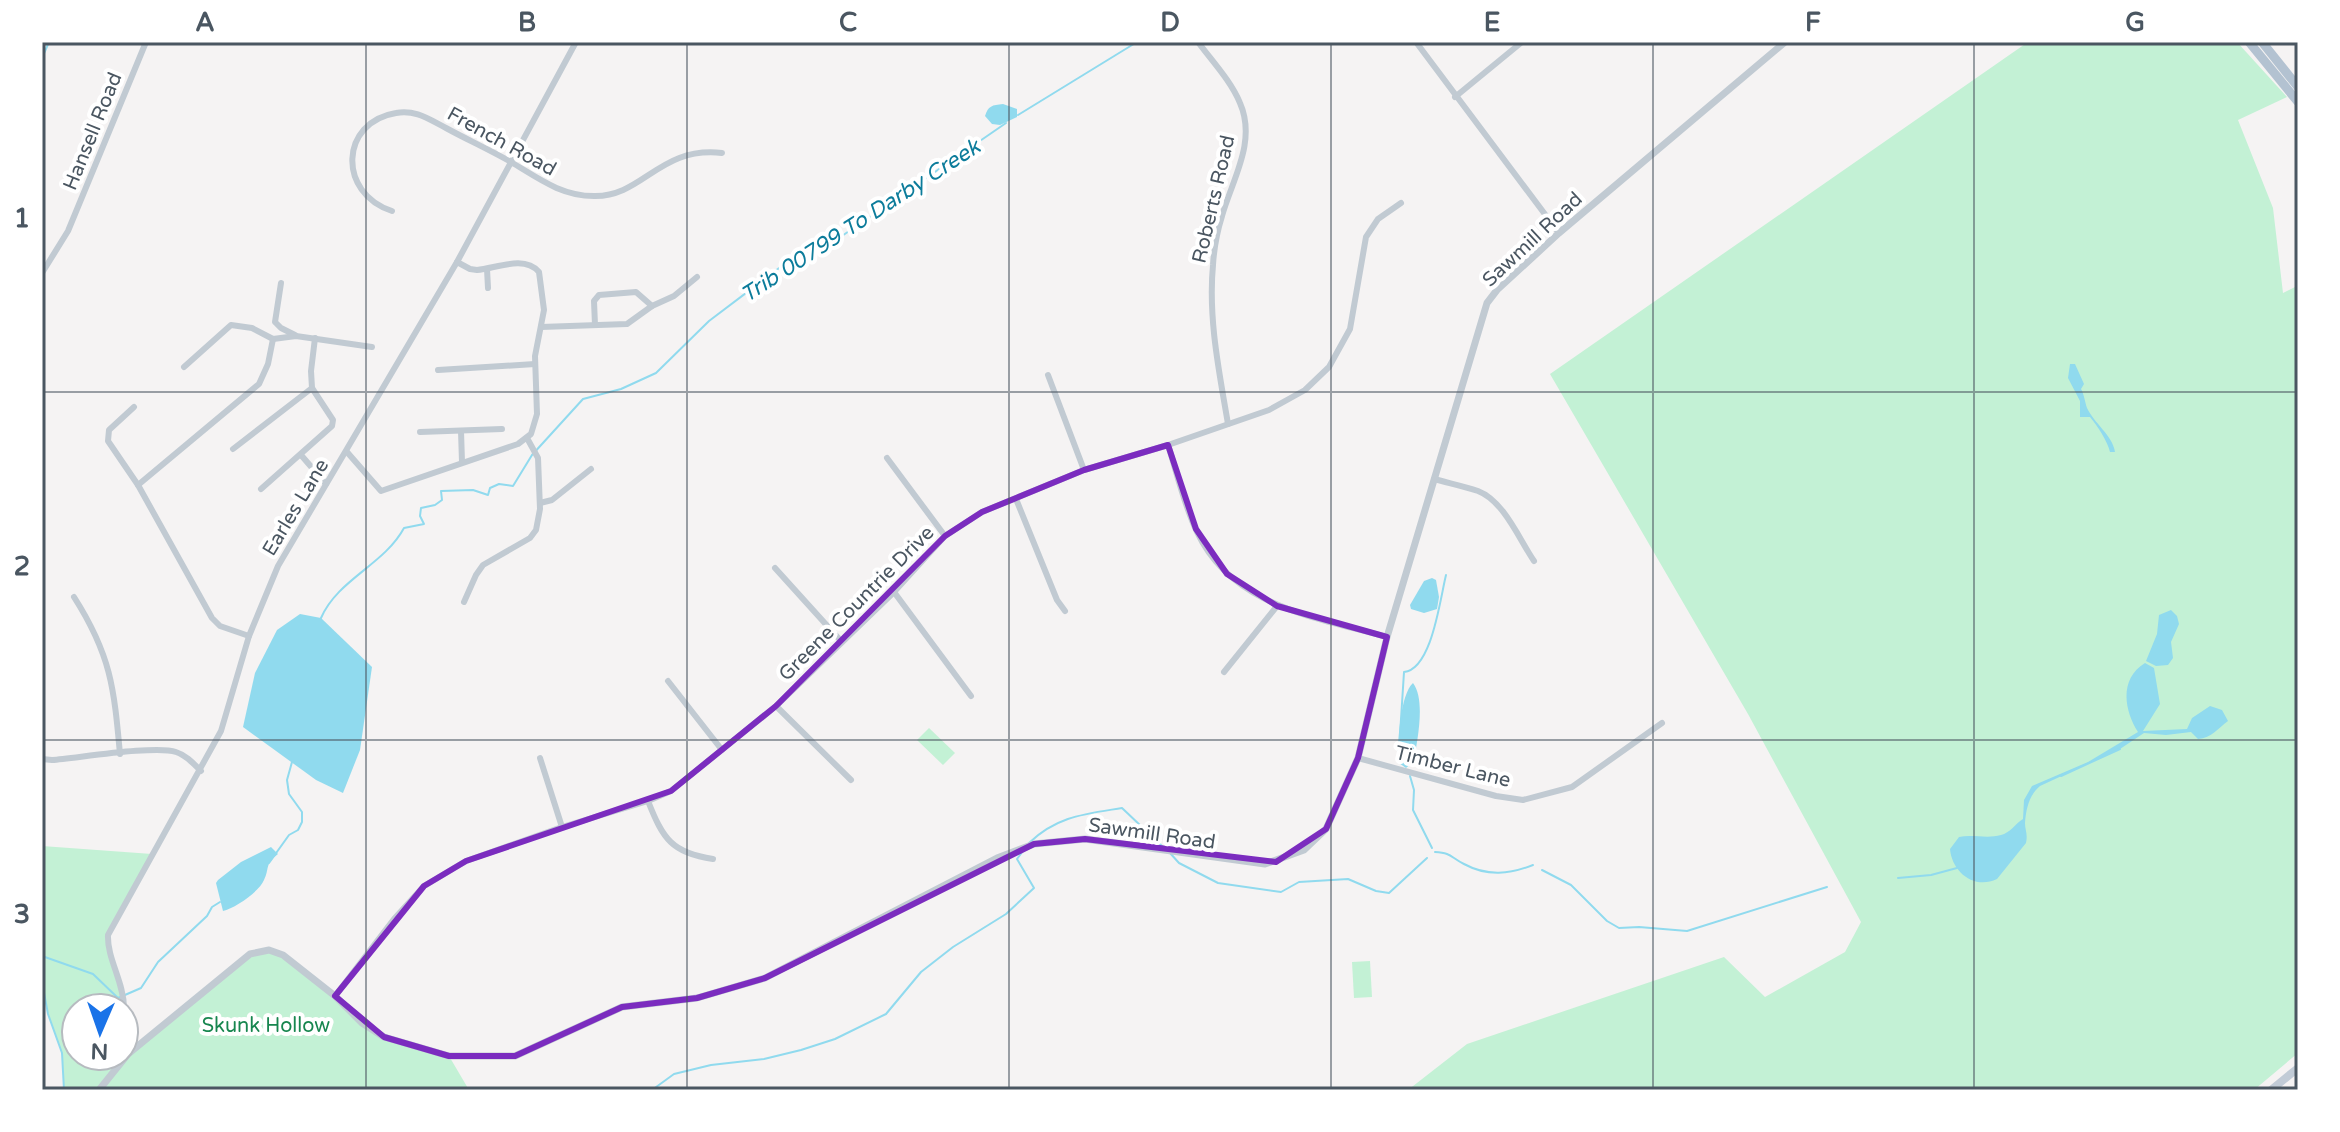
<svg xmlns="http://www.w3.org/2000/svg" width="2340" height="1132" viewBox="0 0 2340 1132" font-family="'Varela Round',sans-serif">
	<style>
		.green { fill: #c3f1d5 }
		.water { fill: #90daee }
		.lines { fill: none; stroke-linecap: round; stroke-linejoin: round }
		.stream { stroke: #90daee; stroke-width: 2 }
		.minor { stroke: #c1cad2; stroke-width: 6 }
		.tertiary { stroke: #c1cad2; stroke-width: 7 }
		.secondary { stroke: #c1cbd6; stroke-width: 8 }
		.primary { stroke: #b3c2d1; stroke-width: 9 }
		.marked { fill: none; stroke: #7b2cbf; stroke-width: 6; stroke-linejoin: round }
		.grid { fill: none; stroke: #4a5661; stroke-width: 2; stroke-opacity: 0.55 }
		.labels { text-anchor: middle; stroke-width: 8; stroke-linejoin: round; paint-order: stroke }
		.street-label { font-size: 20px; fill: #4a5661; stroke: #fff }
		.park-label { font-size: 20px; fill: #17864f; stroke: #fff }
		.water-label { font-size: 22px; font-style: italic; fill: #0c7c9b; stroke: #fff }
		.neatline { fill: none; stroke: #4a5661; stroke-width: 3 }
		.grid-label { font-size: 26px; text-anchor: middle; font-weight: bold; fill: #4a5661 }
	</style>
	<rect width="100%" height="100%" fill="#f5f3f3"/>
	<!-- green -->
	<g class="green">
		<path d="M2028,42H2237L2287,97L2238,120L2273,208L2283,293L2295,287L2298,288V1053L2254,1090H1408L1467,1044L1724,957L1765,997L1845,952L1861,922L1748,714L1550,374Z"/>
		<path d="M929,728L955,753L943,765L917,740Z"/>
		<path d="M42,846L152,854L108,935L124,1008H76V1056H124V1017L127,1053L250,954L269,950L283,955L383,1037L449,1056L469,1090H64L62,1053L48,1014L42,982Z"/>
		<path d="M1370,961L1372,997L1354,998L1352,962Z"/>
	</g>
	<!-- water -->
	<g class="water">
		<path d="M1003,104L1017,109V117L1000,125L992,124L985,116C988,106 992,105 1003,104Z"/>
		<path d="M2070,364H2075L2084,384L2081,389C2084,394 2085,402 2087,408C2094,423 2113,436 2115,452H2110C2108,442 2097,425 2090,417H2080V401L2068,378Z"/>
		<path d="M1432,578L1436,580L1439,597L1437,609L1424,613L1411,609L1410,605L1424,581Z"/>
		<path d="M2171,610L2177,616L2179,624L2171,642L2173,658L2168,665L2156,666L2146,661L2157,634L2159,615Z"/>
		<path d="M300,614L321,618L372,667L360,750L343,793L316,780L243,727L255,673L277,630Z"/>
		<path d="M2145,663L2154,668L2160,704L2143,731L2187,729L2192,718L2210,706L2222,710L2228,721C2218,728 2212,738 2198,739L2191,732L2166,735L2144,733L2120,749L2040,786C2029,795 2026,809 2025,823C2025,830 2028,834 2026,843L1997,879C1974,890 1952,872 1950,849L1959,837C1972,834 1987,839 2001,835C2010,833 2015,824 2023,819L2024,800L2032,786L2088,762L2138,732C2124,710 2119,679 2145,663Z"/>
		<path d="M1413,683C1426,700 1417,741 1414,761L1406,768L1399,763L1397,756C1399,738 1400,695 1413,683Z"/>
		<path d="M271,847L278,854C264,865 270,868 264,880C259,892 235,908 223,911L216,883L218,880L241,862Z"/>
	</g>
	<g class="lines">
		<!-- stream -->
		<g class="stream">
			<path d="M42,58L49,42"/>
			<path d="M1018,115L1137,42"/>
			<path d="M321,618C338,579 384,565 404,528L424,524L420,516L421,508L435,505L442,500L441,491L473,490L488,495L490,488L499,484L513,486L532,455L583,399L621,389L656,373L709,321L783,265L839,238L1006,123"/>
			<path d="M1400,735L1404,672C1432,669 1440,599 1446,575"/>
			<path d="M1410,776L1414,790L1413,810L1432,848"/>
			<path d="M2061,776L2120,749"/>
			<path d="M1029,843C1057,816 1085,814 1122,808L1162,846"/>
			<path d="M1435,852C1452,853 1450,857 1464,864C1488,877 1510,874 1533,865"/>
			<path d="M1170,853L1179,863L1218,883L1281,892L1299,882L1348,879L1376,891L1389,893L1427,858"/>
			<path d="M269,863L289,835L298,830L302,822V812L289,794L287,780L292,762"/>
			<path d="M1542,870L1571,885L1607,921L1619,928L1639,927L1687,931L1827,887"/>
			<path d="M1898,878L1931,875L1957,868"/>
			<path d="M42,956L93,974L118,998L141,988L158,962L207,916L212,907L220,902"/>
			<path d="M42,982L48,1014L62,1053L64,1090"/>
			<path d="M652,1090L674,1074L711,1065L764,1059L801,1050L835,1039L886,1014L921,972L953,947L1006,914L1034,888L1017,859L1023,851"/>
		</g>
		<!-- minor -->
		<g class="minor">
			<path d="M1198,42C1212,61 1231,81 1240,103C1257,142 1232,180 1222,216C1217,232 1214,248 1213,265C1208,318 1219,371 1228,424"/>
			<path d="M1416,42L1559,233"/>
			<path d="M1455,97L1522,42"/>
			<path d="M392,211C337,193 340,122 396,113C415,109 430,120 446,128C468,140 490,150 511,162C538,178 561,196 594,196C643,197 659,146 722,153"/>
			<path d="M487,269L488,288"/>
			<path d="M42,273L68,231L146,42"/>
			<path d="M281,283L275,322L281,328L295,335"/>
			<path d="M595,325L594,301L599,295L636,292L652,306"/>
			<path d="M541,327L627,324L652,306L674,296L697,277"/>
			<path d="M184,367L231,325L252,328L273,339L296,336L372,347"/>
			<path d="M438,370L535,364"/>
			<path d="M1048,375L1084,470"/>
			<path d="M134,407L109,430L108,441L138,485L212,618L220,626L249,636"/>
			<path d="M461,431L462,462"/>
			<path d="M420,432L502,429"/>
			<path d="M1168,445C1177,473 1184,505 1197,532C1232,607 1316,617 1387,637"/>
			<path d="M233,449L312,388"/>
			<path d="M347,452L381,491L518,444L531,434L537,414L535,356L544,310L539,272C524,255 497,268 477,270L470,269L457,262"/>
			<path d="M301,455L326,484"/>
			<path d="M887,458L945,536"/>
			<path d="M1434,479C1448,483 1463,486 1478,491C1504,501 1519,539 1534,561"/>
			<path d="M138,485L259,384L268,364L273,339"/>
			<path d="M261,489L332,426L333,420L312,388L311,371L315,338"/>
			<path d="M1016,499L1057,600L1065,611"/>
			<path d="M540,503L552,500L591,469"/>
			<path d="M775,568L841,641"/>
			<path d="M894,592L971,696"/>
			<path d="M74,597C111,655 114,688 120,754"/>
			<path d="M464,602L476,575L483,565L530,538L536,530L540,509L538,458L527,438"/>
			<path d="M1224,672L1277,606"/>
			<path d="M668,681L722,750"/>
			<path d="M776,706L851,780"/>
			<path d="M540,758L562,827"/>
			<path d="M1358,758L1496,796L1523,800L1572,787L1662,723"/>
			<path d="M42,759L52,760C78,758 156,745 176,752C186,755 194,764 201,771"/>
			<path d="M648,801C663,839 672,853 713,859"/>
			<path d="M335,996L394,919L424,886L466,861L562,827L648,801L671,791L776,706L894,592L945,536L982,512L1084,470L1168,445L1269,410L1305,390L1329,367L1350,329L1366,237L1378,219L1401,203"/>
			<path d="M124,1008C124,982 107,959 108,935L221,731L249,636L278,566L457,262L576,42"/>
			<path d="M124,1017L128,1054"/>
		</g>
		<!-- tertiary -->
		<path class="tertiary" d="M99,1090L128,1054L250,954L269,950L283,955L335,996L362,1023L384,1037L449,1056H515L622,1007L697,998L765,978L997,858L1034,844L1085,839L1265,864L1304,850L1326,829L1358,758L1387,637L1487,303L1497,290L1559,233L1785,42"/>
		<!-- secondary -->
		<path class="secondary" d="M2271,1090L2298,1068"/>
		<!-- primary -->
		<g class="primary">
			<path d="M2249,42L2298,102"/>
			<path d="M2262,42L2298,87"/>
		</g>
	</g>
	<!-- marked area -->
	<path class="marked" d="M1168,445L1196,529L1227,574L1277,606L1387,637L1358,758L1326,829L1276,862L1085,839L1034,844L765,978L697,998L622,1007L515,1056H449L384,1037L335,996L424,886L466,861L671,791L776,706L945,536L982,512L1084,470Z"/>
	<!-- grid -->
	<path class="grid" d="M366,42V1090M687,42V1090M1009,42V1090M1331,42V1090M1653,42V1090M1974,42V1090M42,392H2298M42,740H2298"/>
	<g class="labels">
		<!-- street labels -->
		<g class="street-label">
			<text transform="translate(92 131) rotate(-68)" y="7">Hansell Road</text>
			<text transform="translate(502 141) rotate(29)" y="7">French Road</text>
			<text transform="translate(1213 199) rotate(-77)" y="7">Roberts Road</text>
			<text transform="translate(1532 239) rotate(-43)" y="7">Sawmill Road</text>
			<text transform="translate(295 507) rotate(-59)" y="7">Earles Lane</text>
			<text transform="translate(856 603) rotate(-45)" y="7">Greene Countrie Drive</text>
			<text transform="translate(1453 766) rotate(14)" y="7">Timber Lane</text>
			<text transform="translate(1152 833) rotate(8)" y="7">Sawmill Road</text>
		</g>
		<!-- park labels -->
		<g class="park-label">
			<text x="266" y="1032">Skunk Hollow</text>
		</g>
		<!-- water labels -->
		<g class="water-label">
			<text transform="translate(860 220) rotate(-33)" y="8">Trib 00799 To Darby Creek</text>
		</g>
	</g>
	<!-- border -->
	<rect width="2340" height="1132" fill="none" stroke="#ffffff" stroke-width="88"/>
	<!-- north arrow -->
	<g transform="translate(100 1032) rotate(182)"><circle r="38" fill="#ffffff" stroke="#b7bbc0" stroke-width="2"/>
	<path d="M0-6L14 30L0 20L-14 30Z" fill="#1a73e8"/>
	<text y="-12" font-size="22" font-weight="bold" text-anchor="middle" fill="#4a5661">N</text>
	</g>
	<rect x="44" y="44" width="2252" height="1044" class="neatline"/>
	<g class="grid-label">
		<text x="205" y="31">A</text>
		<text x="527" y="31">B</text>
		<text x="848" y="31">C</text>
		<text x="1170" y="31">D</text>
		<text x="1492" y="31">E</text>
		<text x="1813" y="31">F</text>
		<text x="2135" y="31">G</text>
		<text x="22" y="227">1</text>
		<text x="22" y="575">2</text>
		<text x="22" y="923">3</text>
	</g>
</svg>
